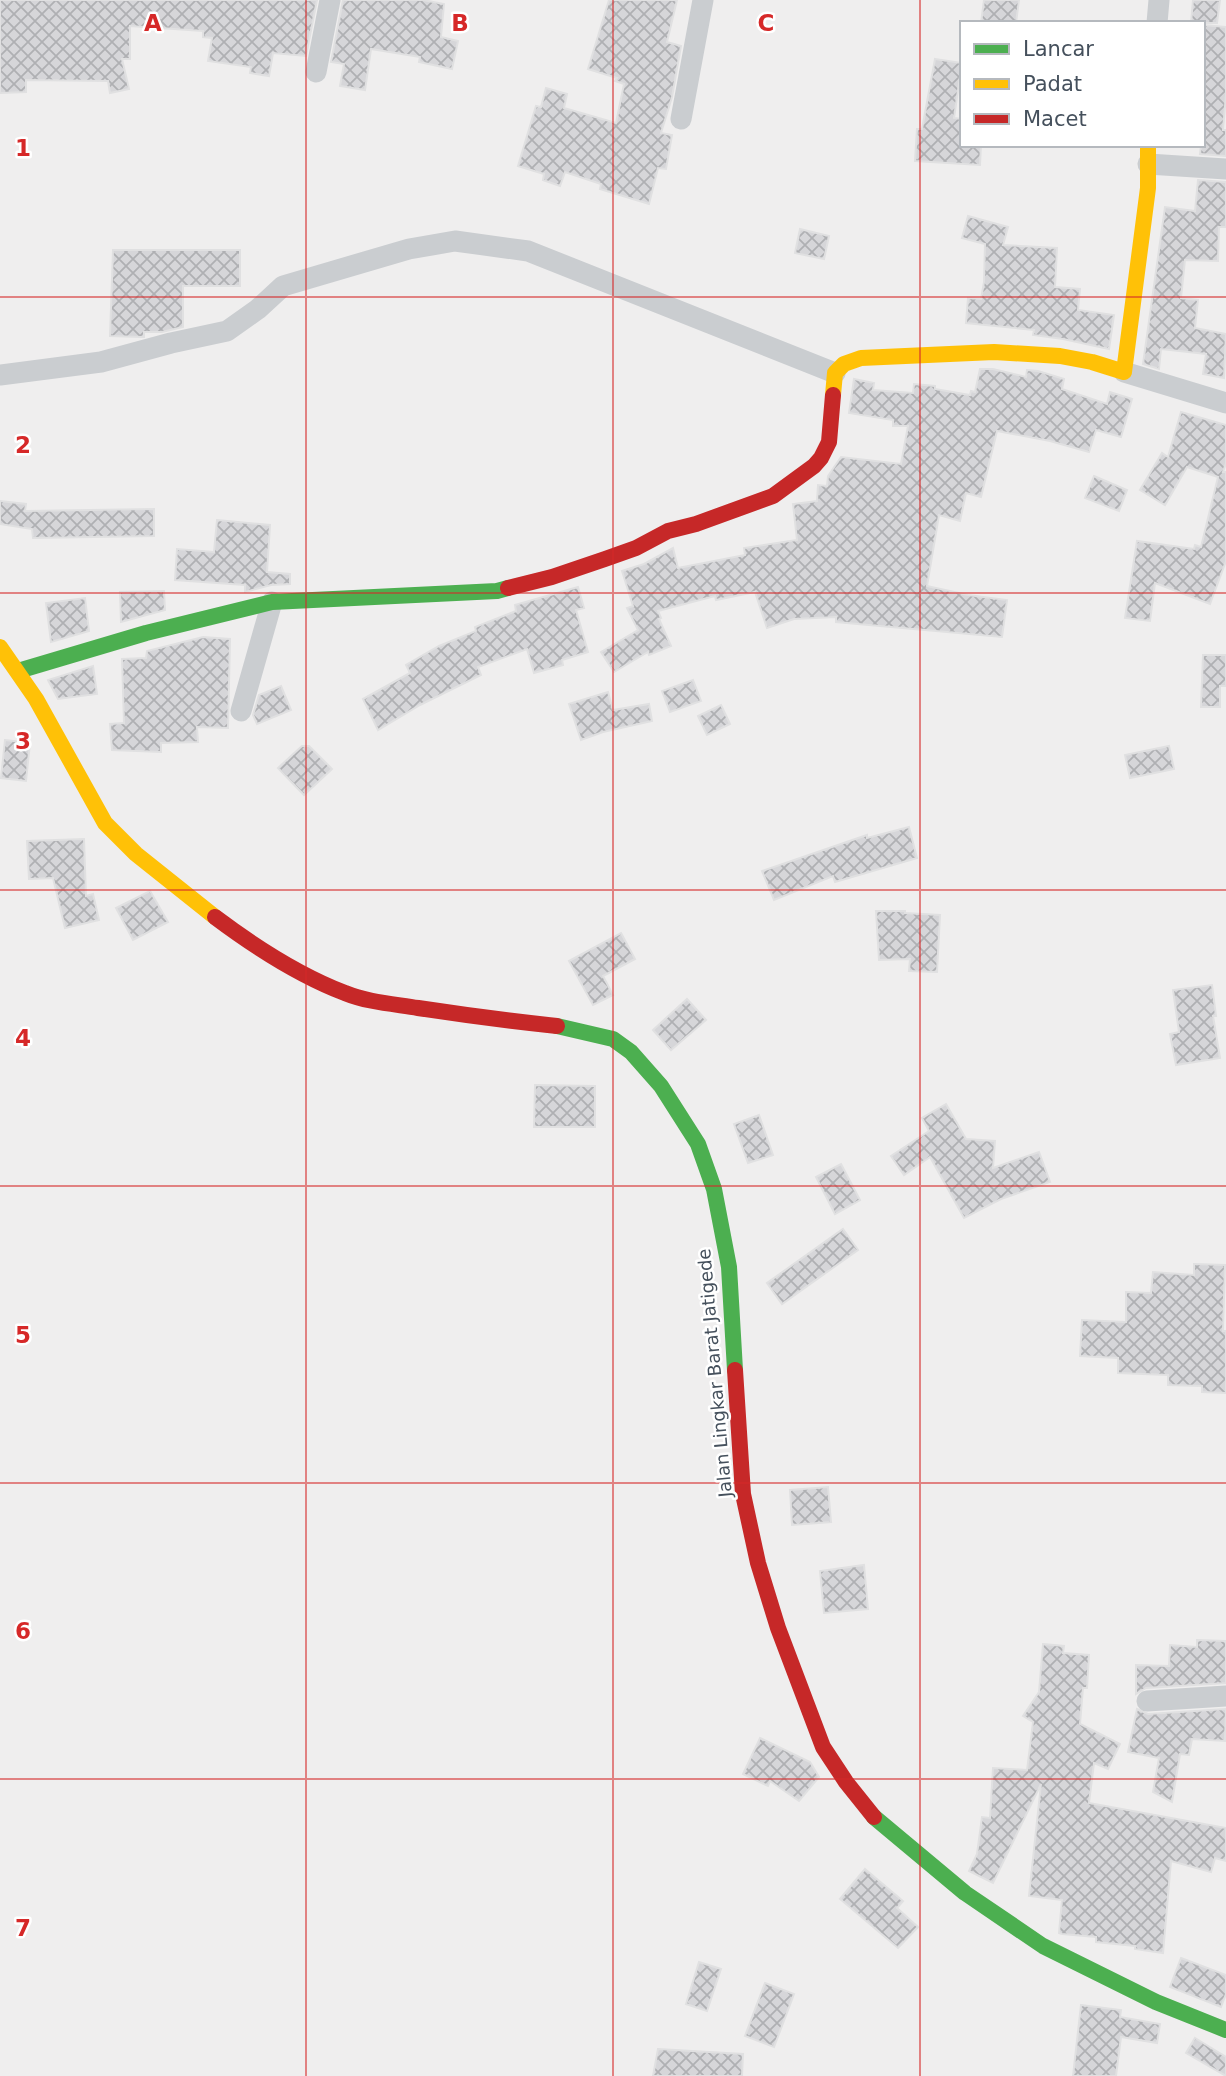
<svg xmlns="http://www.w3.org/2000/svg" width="1226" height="2076" viewBox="0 0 1226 2076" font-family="'DejaVu Sans',sans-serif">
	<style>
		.building { fill: url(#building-cross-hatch); stroke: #e0e0e1; stroke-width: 2 }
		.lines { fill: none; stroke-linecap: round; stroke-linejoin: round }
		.street { stroke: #cacdd0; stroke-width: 21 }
		.fast { stroke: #4caf50; stroke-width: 16 }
		.slow { stroke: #ffc107; stroke-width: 16 }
		.jam { stroke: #c62828; stroke-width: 16 }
		.grid { fill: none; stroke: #d62828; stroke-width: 2; stroke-opacity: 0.55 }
		.labels { text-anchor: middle; stroke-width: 5; stroke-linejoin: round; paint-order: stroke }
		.street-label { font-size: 18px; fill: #45505c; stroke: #fff }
		.grid-label { font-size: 23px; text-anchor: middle; font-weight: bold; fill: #d62828; stroke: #fff; stroke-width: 5; stroke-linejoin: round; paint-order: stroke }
	</style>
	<defs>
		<pattern id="building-cross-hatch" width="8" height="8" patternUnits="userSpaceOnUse" patternTransform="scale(1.75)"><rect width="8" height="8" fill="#d6d6d9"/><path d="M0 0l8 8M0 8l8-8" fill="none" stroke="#afb0b3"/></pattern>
	</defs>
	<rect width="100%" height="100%" fill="#efeeee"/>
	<!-- building -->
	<g class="building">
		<path d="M0,0H317L306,56L273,53L269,76L250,73L251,67L208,61L212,38L203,37V31L130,26V59H122L129,89L110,93L108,81L26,80V92L0,93Z"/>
		<path d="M343,0H423L444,4L441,37L458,41L452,69L419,62L420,57L371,49L365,90L340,86L344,64L331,62Z"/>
		<path d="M609,0H677L667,42L681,46L672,97L661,133L672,135L666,169L658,168L649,204L600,189L601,184L565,172L560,186L543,180L544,174L518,166L536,106L541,107L546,88L567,94L564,108L616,123L624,84L615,81L617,78L588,69Z"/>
		<path d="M984,0H1019L1016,23H981Z"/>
		<path d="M1193,0H1220L1217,23H1191Z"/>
		<path d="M1203,25L1226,27V95L1223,130H1226V156L1200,154L1201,145H1203Z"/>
		<path d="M935,59L962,63L954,118L962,119V145H981L980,165L915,161L917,129H922Z"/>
		<path d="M1198,180L1226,182V227H1219L1218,261L1185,260L1181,298L1198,300L1195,328L1226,334L1224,378L1203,374L1206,354L1161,349L1159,369L1143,364L1165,207L1195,211Z"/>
		<path d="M968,216L1008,227L1003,245L1057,248L1055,287L1080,289L1078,310L1114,315L1109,349L1063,339L1033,335L1034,330L966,323L968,298L981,299L984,282L985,244L962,238Z"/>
		<path d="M800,229L829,236L824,259L795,253Z"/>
		<path d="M113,250H240V286H183V327L162,332H144V337H141L110,336Z"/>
		<path d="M980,369H993L1026,377L1027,370L1038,371L1064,379L1062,389L1107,404L1110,392L1132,399L1121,437L1096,430L1089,452L1050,441L997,431L981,497L966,493L960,521L939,515L927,586L968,595L1007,600L1002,637L836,622V617L794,619L767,628L755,592L716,600L715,596L658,611L661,618L659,619L671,646L649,655L648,652L614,672L601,652L638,630L627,608L633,606L622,571L644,564L673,548L678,568L745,555L744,548L797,540L793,504L817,501L818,485L827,486L828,476L841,457L901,464L908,426H893V420L849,413L854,379L874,383L873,390L913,393L914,384L935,386V389L970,395L971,391L975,392Z"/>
		<path d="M1181,412L1226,425V463L1223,472H1226V561L1210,604L1155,583L1150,621L1125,618L1137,541L1194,549L1195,545L1201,547L1218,477L1187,467L1165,505L1140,490L1162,453L1168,457Z"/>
		<path d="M1094,476L1127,490L1119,511L1085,498Z"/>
		<path d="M0,501L26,504L25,511L154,509V536L33,538L32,529L0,524Z"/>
		<path d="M217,520L270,525L267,572L290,574V584L271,585L245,592V585L175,580L177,549L214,552Z"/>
		<path d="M578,587L584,608L576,610L588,652L562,660L563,665L534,673L527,649L478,667L481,675L420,705L378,730L363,699L410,673L406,665L439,646L476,631L475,627L516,611L515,605Z"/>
		<path d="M164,591L165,610L121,622L120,592Z"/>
		<path d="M85,598L89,631L51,642L46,603Z"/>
		<path d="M203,637L230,639L228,728L197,727L198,742L161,743V752L112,750L110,724L124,723L122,659L146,658L147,651Z"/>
		<path d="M1203,655H1226V686H1220V707H1201Z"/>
		<path d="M93,666L97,694L58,699L48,680Z"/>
		<path d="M693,680L701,701L670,712L662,691Z"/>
		<path d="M281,686L291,710L257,724L253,715L259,695Z"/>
		<path d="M608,692L613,710L649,704L652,721L603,732L581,740L569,704Z"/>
		<path d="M721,705L730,724L707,735L698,716Z"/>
		<path d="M5,740L30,743L26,781L1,778Z"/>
		<path d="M302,746H309L332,769L304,795L278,768Z"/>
		<path d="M1169,746L1174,769L1130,778L1125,755Z"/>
		<path d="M909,827L917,858L835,882L833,876L774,900L762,871L867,835V838Z"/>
		<path d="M84,839L86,896L93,894L99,920L65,928L53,878L29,879L27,841Z"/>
		<path d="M150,891L168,922L133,940L116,908Z"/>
		<path d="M876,911H905V913L940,915L937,972L909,971L910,959L879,960Z"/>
		<path d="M621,933L635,959L603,976L613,995L593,1005L569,961Z"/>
		<path d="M1212,985L1216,1016H1213L1220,1058L1176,1065L1170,1034L1179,1032L1173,990Z"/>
		<path d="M687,999L706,1020L671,1050L653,1030Z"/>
		<path d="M535,1085L595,1086V1127H534Z"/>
		<path d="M946,1104L966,1139L995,1141L993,1168L1039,1152L1050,1182L1001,1199L964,1218L930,1157L904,1175L891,1156L929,1131L922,1118Z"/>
		<path d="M759,1115L773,1155L748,1163L734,1124Z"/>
		<path d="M841,1164L860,1200L835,1214L816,1177Z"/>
		<path d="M843,1229L858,1250L782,1304L767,1283Z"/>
		<path d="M1194,1264L1225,1265L1223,1331H1226V1393L1202,1392V1386L1168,1385V1375L1118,1373V1358L1080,1356L1082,1320L1126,1322V1292L1151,1293L1153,1272L1194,1275Z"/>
		<path d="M828,1487L831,1522L792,1525L790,1490Z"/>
		<path d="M864,1565L868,1609L824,1613L820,1571Z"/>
		<path d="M1197,1640L1226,1641V1683L1146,1688L1136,1694V1665L1169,1666L1170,1645L1197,1647Z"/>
		<path d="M1043,1644L1064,1646L1063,1653L1089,1655L1087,1688H1083L1080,1724L1120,1744L1108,1769L1094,1763L1089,1803L1226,1828V1861L1215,1858L1211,1872L1171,1861L1163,1953L1135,1949V1946L1096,1942V1937L1062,1934L1059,1933L1062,1900L1029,1896L1041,1784L993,1883L969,1871L977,1854L982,1817L990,1818L993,1768L1027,1770L1033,1722L1023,1716L1039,1692Z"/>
		<path d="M1137,1709L1148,1714L1226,1709L1225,1741L1192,1739L1189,1755L1180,1754L1172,1802L1153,1792L1159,1758L1128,1752Z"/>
		<path d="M760,1738L810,1762L819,1777L799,1801L770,1781L768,1786L743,1774Z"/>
		<path d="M865,1869L903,1901L897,1908L918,1927L898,1948L840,1899Z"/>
		<path d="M1181,1958L1226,1975V1994L1221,2007L1170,1987Z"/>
		<path d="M699,1962L721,1969L707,2011L686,2004Z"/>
		<path d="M765,1983L794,1994L774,2047L745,2036Z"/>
		<path d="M1081,2005L1121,2010L1120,2017L1160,2024L1157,2043L1121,2037L1116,2076H1073Z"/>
		<path d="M1195,2038L1226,2057V2076L1186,2053Z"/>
		<path d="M658,2049L743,2054L742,2076H653Z"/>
	</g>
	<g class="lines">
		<!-- street -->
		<g class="street">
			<path d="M1157,23L1159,0"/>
			<path d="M316,72L330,0"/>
			<path d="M681,119L703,0"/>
			<path d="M1148,164L1226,169"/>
			<path d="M1124,372L1226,403"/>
			<path d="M0,375L101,362L171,343L227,331L258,309L283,286L409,249L455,241L528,251L835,373"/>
			<path d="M241,711L272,602"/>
			<path d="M1147,1701L1226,1696"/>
		</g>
		<!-- fast -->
		<g class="fast">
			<path d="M18,671L146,633L272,602L497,591L508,588"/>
			<path d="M557,1026L613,1039L631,1052L661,1086L698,1144L714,1189L729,1267L735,1370"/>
			<path d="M874,1817L965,1893L1043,1946L1156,2002L1226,2030"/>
		</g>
		<!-- slow -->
		<g class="slow">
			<path d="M833,395L835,373L844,364L861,358L994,352L1060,356L1092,362L1124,372L1148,188V145"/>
			<path d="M0,647L36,699L105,823L136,854L215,917"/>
		</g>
		<!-- jam -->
		<g class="jam">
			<path d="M508,588L552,577L605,559L636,548L668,531L696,524L773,496L814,466L821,458L829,442L833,395"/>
			<path d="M215,917C255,947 298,975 345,993C367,1002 394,1004 418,1008C464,1015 510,1021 557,1026"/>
			<path d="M735,1370L743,1494L758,1563L778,1628L823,1747L846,1782L874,1817"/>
		</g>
	</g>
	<!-- grid -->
	<path class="grid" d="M306,0V2076M613,0V2076M920,0V2076M0,297H1226M0,593H1226M0,890H1226M0,1186H1226M0,1483H1226M0,1779H1226"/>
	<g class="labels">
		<!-- street labels -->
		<g class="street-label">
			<text transform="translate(715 1373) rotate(-95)" y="6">Jalan Lingkar Barat Jatigede</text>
		</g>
	</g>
	<g class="grid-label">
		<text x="153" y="31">A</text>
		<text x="460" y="31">B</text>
		<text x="766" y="31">C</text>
		<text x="23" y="156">1</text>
		<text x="23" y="453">2</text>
		<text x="23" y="749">3</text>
		<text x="23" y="1046">4</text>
		<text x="23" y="1343">5</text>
		<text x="23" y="1639">6</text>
		<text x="23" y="1936">7</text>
	</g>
	<!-- legend -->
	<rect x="960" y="21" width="245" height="126" fill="#ffffff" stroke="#b5b9be" stroke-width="2"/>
	<rect x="974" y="44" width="35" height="10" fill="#4caf50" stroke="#b5b9be" stroke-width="2"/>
	<text x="1023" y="56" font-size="21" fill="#45505c">Lancar</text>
	<rect x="974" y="79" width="35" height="10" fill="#ffc107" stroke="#b5b9be" stroke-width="2"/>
	<text x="1023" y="91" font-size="21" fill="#45505c">Padat</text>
	<rect x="974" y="114" width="35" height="10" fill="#c62828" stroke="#b5b9be" stroke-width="2"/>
	<text x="1023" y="126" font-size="21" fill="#45505c">Macet</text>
</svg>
